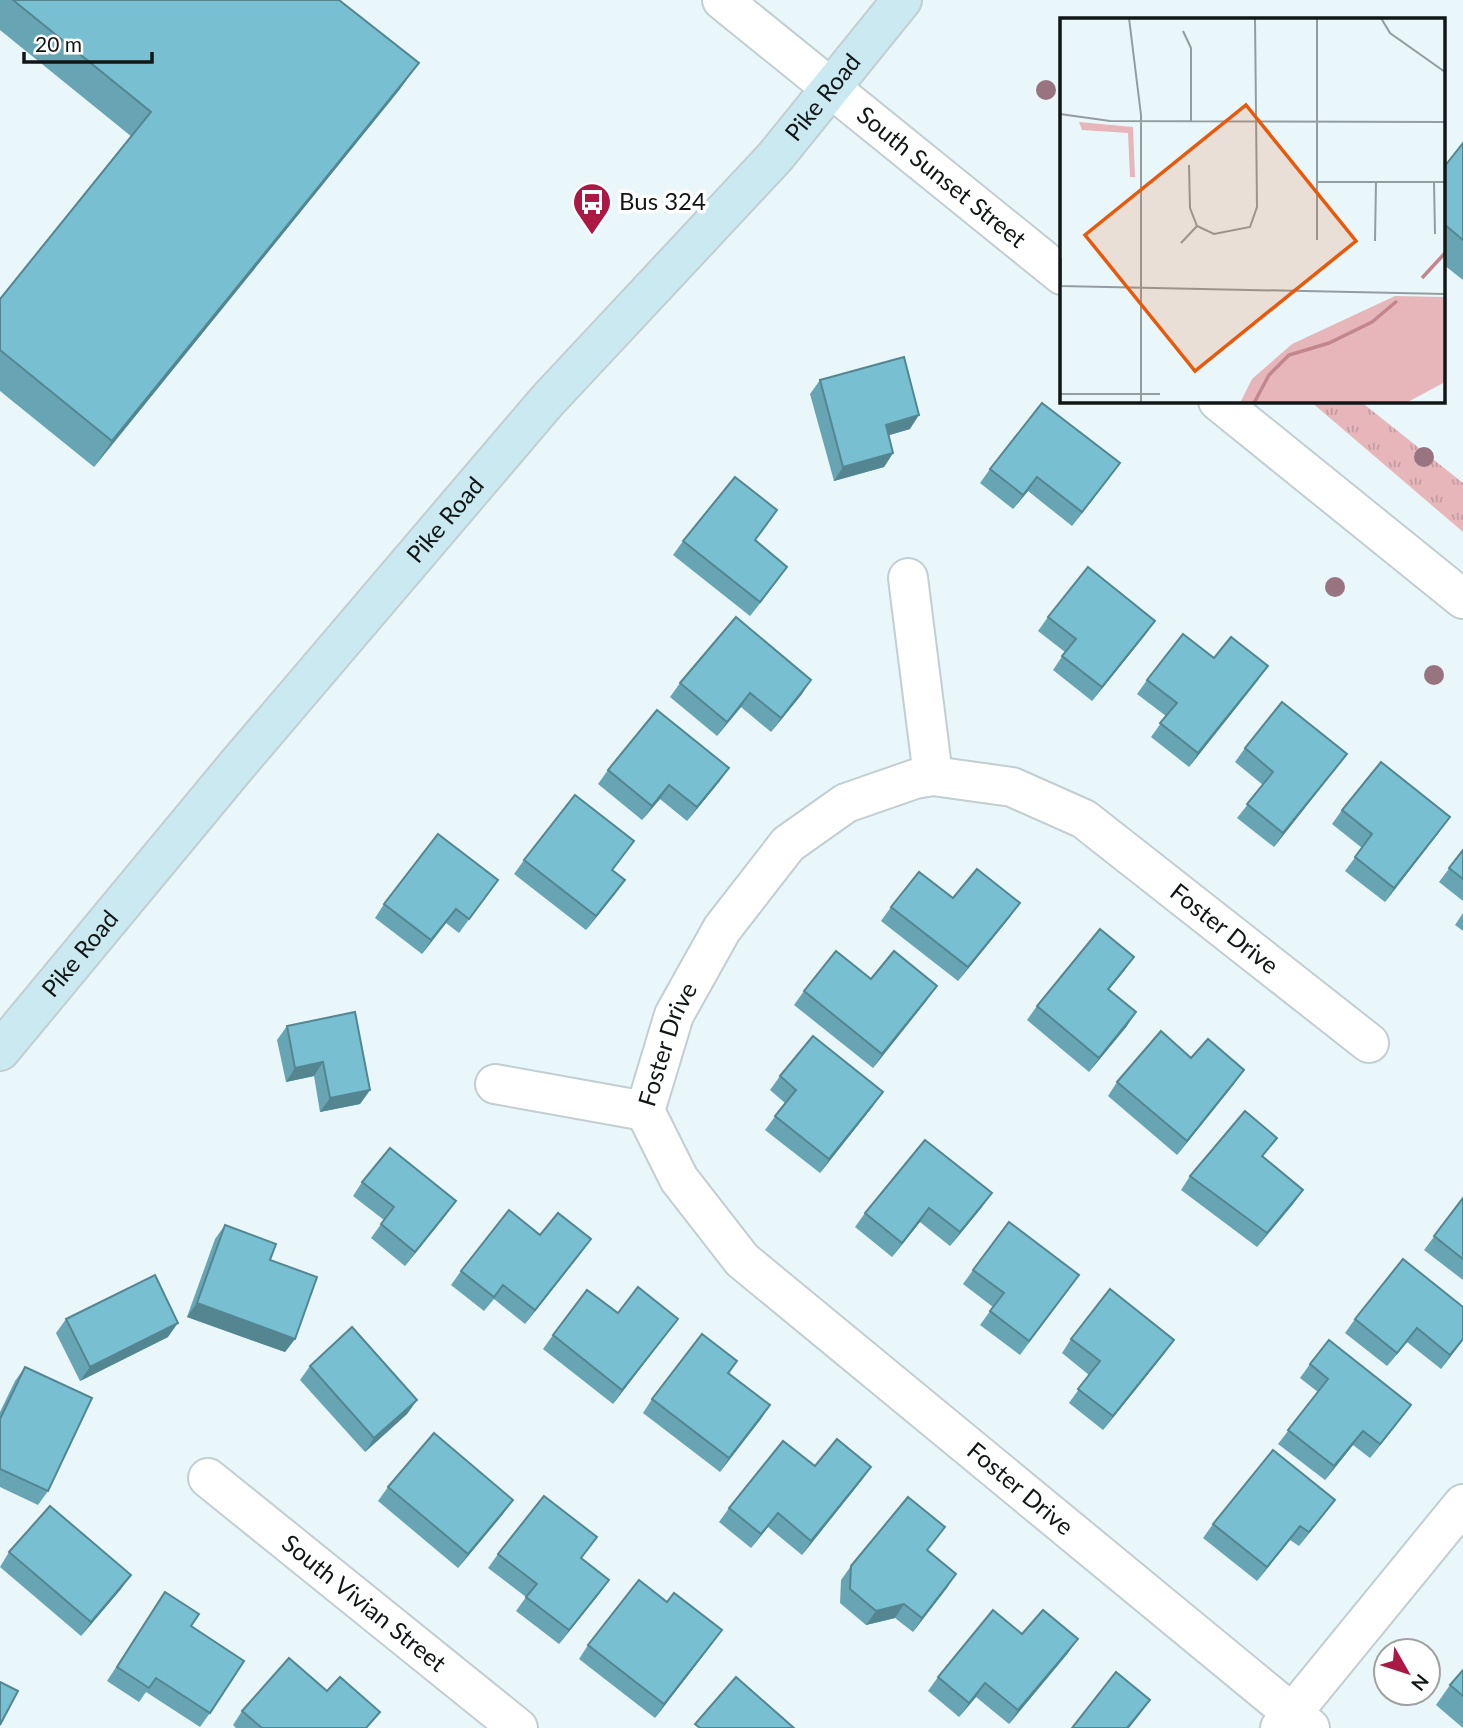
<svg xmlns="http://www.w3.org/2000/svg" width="1463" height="1728" viewBox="0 0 1463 1728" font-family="Lato,sans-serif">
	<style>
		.grass { fill: url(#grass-tufts) }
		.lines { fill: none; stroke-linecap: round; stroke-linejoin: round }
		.minor-casing { stroke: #c1ced2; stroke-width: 42 }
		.tertiary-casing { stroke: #c1ced2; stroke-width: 42 }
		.secondary-casing { stroke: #c1ced2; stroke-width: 42 }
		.minor { stroke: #fff; stroke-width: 38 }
		.tertiary { stroke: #fff; stroke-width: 38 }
		.secondary { stroke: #cbe9f0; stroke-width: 38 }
		.tree { fill: #987481 }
		.wall { fill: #67a5b4 }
		.shaded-wall { fill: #548692 }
		.building { fill: #78c0d1; stroke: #548692; stroke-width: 2 }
		.labels { text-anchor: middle; stroke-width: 7; stroke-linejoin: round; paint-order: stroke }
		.street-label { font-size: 24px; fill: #111617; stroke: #fff }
		.poi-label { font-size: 24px; fill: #111617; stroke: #fff; text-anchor: start }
		.inset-river { fill: none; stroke: #c3868d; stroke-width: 3.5 }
		.inset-road { fill: none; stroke: #939d9f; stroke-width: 2 }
		.view { fill: #e8590c; fill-opacity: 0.15; stroke: #e8590c; stroke-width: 3.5 }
		.inset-edge { fill: none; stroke: #111617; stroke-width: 3.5 }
	</style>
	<defs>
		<pattern id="grass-tufts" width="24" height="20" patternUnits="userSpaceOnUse" patternTransform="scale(1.75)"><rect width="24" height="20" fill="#e6b6bb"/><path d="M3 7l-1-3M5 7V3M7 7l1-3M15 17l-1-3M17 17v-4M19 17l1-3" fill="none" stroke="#c49ca0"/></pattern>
	</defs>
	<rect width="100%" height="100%" fill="#e9f7fa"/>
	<!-- grass -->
	<path class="grass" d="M1310,401H1360L1463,483V532Z"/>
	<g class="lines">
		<defs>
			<g id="minor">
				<path d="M908,578L933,776"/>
				<path d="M495,1084L645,1111"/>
				<path id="s1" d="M208,1478L518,1728"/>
				<path d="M1280,1728L1463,1504"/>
				<path id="s2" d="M1310,1728L742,1260L679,1179L645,1111L674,1015L722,929L788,844L846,803L915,779L933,776L1012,787L1084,819L1369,1043"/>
			</g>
			<g id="tertiary">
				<path id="s3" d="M722,0L1062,275"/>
				<path d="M1218,401L1463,599"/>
			</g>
			<g id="secondary">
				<path id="s4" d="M0,1051L237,765L547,401L775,157L902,0"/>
			</g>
		</defs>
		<!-- minor casing -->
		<use href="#minor" class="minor-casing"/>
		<!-- tertiary casing -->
		<use href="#tertiary" class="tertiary-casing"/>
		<!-- secondary casing -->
		<use href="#secondary" class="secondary-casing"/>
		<!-- minor -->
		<use href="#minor" class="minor"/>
		<!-- tertiary -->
		<use href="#tertiary" class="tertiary"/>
		<!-- secondary -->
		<use href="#secondary" class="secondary"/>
	</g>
	<!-- trees -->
	<g class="tree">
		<circle cx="1046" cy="90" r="10"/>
		<circle cx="1424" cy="457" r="10"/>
		<circle cx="1335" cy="587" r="10"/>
		<circle cx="1434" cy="675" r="10"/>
	</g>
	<!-- wall -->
	<g class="wall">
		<path d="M0,0H339L400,89L94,467L0,391V299L132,137L0,30Z"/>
		<path d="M1463,143V280L1444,265V167Z"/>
		<path d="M820,380L910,429L889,435L893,453L884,467L834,481L810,394Z"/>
		<path d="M990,469L1110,477L1072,526L1028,491L1013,509L980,483Z"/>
		<path d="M683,541H755L777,581L750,616L673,555Z"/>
		<path d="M1048,617L1145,635L1092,701L1053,670L1065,652L1038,631Z"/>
		<path d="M1147,680H1258L1189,767L1151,737L1166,716L1137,694Z"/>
		<path d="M680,683L802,694L771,732L741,707L717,736L670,697Z"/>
		<path d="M1245,748L1337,767L1274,847L1237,818L1263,785L1235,762Z"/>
		<path d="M729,768L719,782L687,821L660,799L642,820L598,784L608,770Z"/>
		<path d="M1342,810L1440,831L1385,902L1345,871L1362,848L1332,824Z"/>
		<path d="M634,841L613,870L615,894L586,930L514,874L524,860Z"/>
		<path d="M1463,850V901L1439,882Z"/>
		<path d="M498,880L459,933L446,923L422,954L375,918L384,904Z"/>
		<path d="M953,898L1010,917L958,981L881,921L891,907Z"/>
		<path d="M1463,913V931L1455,925Z"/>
		<path d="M1124,971L1108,990L1127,1026L1089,1072L1027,1020L1037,1006Z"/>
		<path d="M871,979L927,1000L873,1068L794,1005L804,991Z"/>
		<path d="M287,1026L370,1090L360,1104L320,1112L314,1076L286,1082L277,1040Z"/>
		<path d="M1191,1058L1234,1084L1177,1155L1108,1096L1117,1082Z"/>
		<path d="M780,1076L873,1106L820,1173L765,1130L785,1103L770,1090Z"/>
		<path d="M925,1140L982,1207L950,1246L920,1222L892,1257L855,1227L865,1213Z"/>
		<path d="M1263,1157L1303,1190L1293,1204L1257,1247L1181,1190L1190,1176Z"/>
		<path d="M362,1182L456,1201L405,1266L371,1238L384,1220L353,1196Z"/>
		<path d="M1463,1198V1280L1424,1250Z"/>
		<path d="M225,1225L270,1260L295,1339L285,1352L187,1317L215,1239Z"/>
		<path d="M540,1235L581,1253L525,1324L494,1299L484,1311L451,1285L461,1271Z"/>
		<path d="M973,1270L1069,1289L1020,1355L980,1325L993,1307L963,1284Z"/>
		<path d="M1463,1307V1340L1441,1369L1407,1342L1387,1366L1345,1333L1355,1319Z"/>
		<path d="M618,1313L668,1332L613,1404L543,1349L553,1335Z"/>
		<path d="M66,1319L168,1337L80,1381L56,1333Z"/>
		<path d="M1071,1339L1164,1354L1103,1430L1069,1403L1089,1375L1062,1353Z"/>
		<path d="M737,1361L729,1374L770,1405L720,1472L643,1413L652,1399Z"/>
		<path d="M1310,1364L1411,1405L1370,1458L1353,1445L1325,1480L1278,1444L1318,1392L1300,1378Z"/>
		<path d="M310,1366L417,1400L407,1414L365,1452L300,1380Z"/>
		<path d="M25,1367L48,1491L38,1505L0,1487V1412L15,1381Z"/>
		<path d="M815,1466L871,1467L861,1481L802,1555L768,1527L751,1548L719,1522L729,1508Z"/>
		<path d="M388,1487L503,1514L458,1568L378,1501Z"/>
		<path d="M1335,1500L1299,1546L1290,1540L1257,1581L1203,1538L1213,1524Z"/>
		<path d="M928,1550L956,1574L913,1632L895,1618L866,1625L840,1603L841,1580L851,1566Z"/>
		<path d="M9,1552L121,1589L81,1636L0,1567Z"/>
		<path d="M498,1554L581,1559L599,1594L559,1644L516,1611L526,1597L488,1568Z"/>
		<path d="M165,1592L191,1626L210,1713L200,1727L146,1692L139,1702L107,1681Z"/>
		<path d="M1022,1634L1068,1653L1009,1724L976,1697L959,1717L928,1691L938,1677Z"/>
		<path d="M712,1644L655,1718L579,1659L588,1645Z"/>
		<path d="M1463,1670V1728L1436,1705L1450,1685Z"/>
		<path d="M242,1711L368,1728H236L233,1725Z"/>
	</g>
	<!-- shaded-wall -->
	<g class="shaded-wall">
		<path d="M419,63L400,89L94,467L112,441Z"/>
		<path d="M919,415L910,429L876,439L886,425Z"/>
		<path d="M893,453L884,467L834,481L843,467Z"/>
		<path d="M1120,463L1110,477L1072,526L1082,512Z"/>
		<path d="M1037,477L1028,491L1013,509L1023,495Z"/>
		<path d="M787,567L777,581L750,616L760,602Z"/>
		<path d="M1155,621L1145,635L1092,701L1102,687Z"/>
		<path d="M1268,666L1258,680L1189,767L1198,753Z"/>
		<path d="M811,680L802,694L771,732L781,718Z"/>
		<path d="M750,693L741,707L717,736L727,722Z"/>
		<path d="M1347,754L1337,767L1274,847L1283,833Z"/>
		<path d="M729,768L719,782L687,821L697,807Z"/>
		<path d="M669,785L660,799L642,820L652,806Z"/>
		<path d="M1450,817L1440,831L1385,902L1394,888Z"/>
		<path d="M625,880L615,894L586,930L596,916Z"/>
		<path d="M1020,903L1010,917L958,981L968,967Z"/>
		<path d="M456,909L446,923L422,954L431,940Z"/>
		<path d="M1134,957L1124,971L1098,1003L1108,989Z"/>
		<path d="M937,986L927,1000L873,1068L882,1054Z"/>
		<path d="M1136,1012L1127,1026L1089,1072L1099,1058Z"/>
		<path d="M323,1062L314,1076L286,1082L295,1068Z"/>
		<path d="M1244,1070L1234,1084L1177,1155L1187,1141Z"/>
		<path d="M370,1090L360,1104L320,1112L330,1098Z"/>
		<path d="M883,1092L873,1106L820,1173L829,1159Z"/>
		<path d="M1303,1190L1293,1204L1257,1247L1267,1233Z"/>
		<path d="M992,1193L982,1207L950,1246L960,1232Z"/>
		<path d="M456,1201L446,1215L405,1266L415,1252Z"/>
		<path d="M929,1208L920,1222L892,1257L902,1243Z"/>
		<path d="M591,1239L581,1253L525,1324L535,1310Z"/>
		<path d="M197,1303L295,1339L285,1352L187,1317Z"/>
		<path d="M678,1319L668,1332L613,1404L622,1390Z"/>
		<path d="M178,1323L168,1337L80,1381L90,1367Z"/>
		<path d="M1417,1328L1407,1342L1387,1366L1397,1353Z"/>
		<path d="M1463,1339V1340L1441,1369L1450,1355Z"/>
		<path d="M1174,1340L1164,1354L1103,1430L1113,1416Z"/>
		<path d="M417,1400L407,1414L365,1452L374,1438Z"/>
		<path d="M770,1405L761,1419L720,1472L729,1458Z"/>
		<path d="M1411,1405L1401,1419L1370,1458L1380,1444Z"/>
		<path d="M1363,1431L1353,1445L1325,1480L1334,1466Z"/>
		<path d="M871,1467L861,1481L802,1555L811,1541Z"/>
		<path d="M513,1500L503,1514L458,1568L468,1554Z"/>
		<path d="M1335,1500L1325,1513L1299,1546L1309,1532Z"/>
		<path d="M778,1513L768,1527L751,1548L761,1534Z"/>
		<path d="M1300,1526L1290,1540L1257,1581L1267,1567Z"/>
		<path d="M956,1574L947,1588L913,1632L922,1618Z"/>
		<path d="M131,1575L121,1589L81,1636L91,1622Z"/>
		<path d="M609,1580L599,1594L559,1644L569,1630Z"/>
		<path d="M904,1604L895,1618L866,1625L876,1611Z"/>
		<path d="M722,1630L712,1644L655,1718L664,1704Z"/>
		<path d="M1078,1639L1068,1653L1009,1724L1018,1710Z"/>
		<path d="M985,1683L976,1697L959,1717L969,1703Z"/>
		<path d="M1150,1700L1140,1714L1129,1728H1127Z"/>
	</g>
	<!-- building -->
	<g class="building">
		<path d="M13,0H339L419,63L112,441L0,350V299L151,112Z"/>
		<path d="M1463,143V240L1444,224V167Z"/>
		<path d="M904,357L919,415L886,425L893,453L843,467L820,380Z"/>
		<path d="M1042,403L1120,463L1082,512L1037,477L1023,495L990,469Z"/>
		<path d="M735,477L777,510L755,540L787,567L760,602L683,541Z"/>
		<path d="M1088,567L1155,621L1102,687L1062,656L1076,639L1048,617Z"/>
		<path d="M736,617L811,680L781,718L750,693L727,722L680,683Z"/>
		<path d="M1183,634L1214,658L1231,637L1268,666L1198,753L1160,723L1177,703L1147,680Z"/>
		<path d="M1282,702L1347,754L1283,833L1247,804L1273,772L1245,748Z"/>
		<path d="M657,710L729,768L697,807L669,785L652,806L608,770Z"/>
		<path d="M1381,762L1450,817L1394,888L1355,857L1372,834L1342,810Z"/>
		<path d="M575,795L634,841L612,870L625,880L596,916L524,860Z"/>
		<path d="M438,834L498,880L469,919L456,909L431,940L384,904Z"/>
		<path d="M1463,850V879L1449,868Z"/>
		<path d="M977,869L1020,903L968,967L891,907L919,872L953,898Z"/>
		<path d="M1100,929L1134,957L1108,989L1136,1012L1099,1058L1037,1006Z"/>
		<path d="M836,951L871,979L894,951L937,986L882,1054L804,991Z"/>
		<path d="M355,1012L370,1090L330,1098L323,1062L295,1068L287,1026Z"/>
		<path d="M1161,1031L1191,1058L1208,1039L1244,1070L1187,1141L1117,1082Z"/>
		<path d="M813,1036L883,1092L829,1159L775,1116L796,1090L780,1076Z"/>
		<path d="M1245,1111L1277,1138L1262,1156L1303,1190L1267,1233L1190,1176Z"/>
		<path d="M925,1140L992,1193L960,1232L929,1208L902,1243L865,1213Z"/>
		<path d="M390,1148L456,1201L415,1252L381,1224L394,1207L362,1182Z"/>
		<path d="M1463,1198V1259L1434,1236Z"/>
		<path d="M509,1210L540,1235L558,1213L591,1239L535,1310L503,1285L494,1297L461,1271Z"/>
		<path d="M1009,1222L1079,1275L1029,1341L990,1311L1004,1293L973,1270Z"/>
		<path d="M225,1225L276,1244L270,1260L317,1277L295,1339L197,1303Z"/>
		<path d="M1403,1259L1463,1307V1339L1450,1355L1417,1328L1397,1353L1355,1319Z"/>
		<path d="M155,1275L178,1323L90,1367L66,1319Z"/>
		<path d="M638,1287L678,1319L622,1390L553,1335L587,1290L618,1313Z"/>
		<path d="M1110,1289L1174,1340L1113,1416L1078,1389L1100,1361L1071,1339Z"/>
		<path d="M352,1327L417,1400L374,1438L310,1366Z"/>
		<path d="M702,1334L737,1361L728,1373L770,1405L729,1458L652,1399Z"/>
		<path d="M1329,1340L1411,1405L1380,1444L1363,1431L1334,1466L1288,1430L1328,1379L1310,1364Z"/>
		<path d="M25,1367L92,1398L48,1491L0,1469V1419Z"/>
		<path d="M434,1433L513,1500L468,1554L388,1487Z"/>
		<path d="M837,1439L871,1467L811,1541L778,1513L761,1534L729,1508L783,1441L815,1466Z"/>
		<path d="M1273,1450L1335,1500L1309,1532L1300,1526L1267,1567L1213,1524Z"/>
		<path d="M544,1496L597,1537L581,1558L609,1580L569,1630L526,1597L537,1584L498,1554Z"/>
		<path d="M908,1497L945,1527L927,1550L956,1574L922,1618L904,1604L876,1611L850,1589L851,1566Z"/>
		<path d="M50,1506L131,1575L91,1622L9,1552Z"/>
		<path d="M639,1580L667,1602L674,1593L722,1630L664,1704L588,1645Z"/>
		<path d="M165,1592L199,1614L191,1626L244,1661L210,1713L156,1678L149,1688L117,1667Z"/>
		<path d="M993,1610L1022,1634L1043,1610L1078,1639L1018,1710L985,1683L969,1703L938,1677Z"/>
		<path d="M289,1658L327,1691L340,1677L380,1712L366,1728H262L242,1711Z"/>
		<path d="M1463,1670V1696L1450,1685Z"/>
		<path d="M1116,1672L1150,1700L1127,1728H1072Z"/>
		<path d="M736,1677L794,1728H700L695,1724Z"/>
		<path d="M0,1682L18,1691L0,1725Z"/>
	</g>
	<!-- icons -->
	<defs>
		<symbol id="bus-pin" viewBox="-11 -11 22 30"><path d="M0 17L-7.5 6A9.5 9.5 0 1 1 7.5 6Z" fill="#ac1844" stroke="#fff"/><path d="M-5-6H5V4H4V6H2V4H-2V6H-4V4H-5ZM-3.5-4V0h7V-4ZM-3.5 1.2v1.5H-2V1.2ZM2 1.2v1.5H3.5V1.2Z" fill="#fff"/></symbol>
	</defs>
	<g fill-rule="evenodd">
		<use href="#bus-pin" x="570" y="180" width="44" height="60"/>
	</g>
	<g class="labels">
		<!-- street labels -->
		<g class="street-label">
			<text dy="8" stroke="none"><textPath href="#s4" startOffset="1260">Pike Road</textPath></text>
			<text dy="8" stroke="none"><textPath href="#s3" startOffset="282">South Sunset Street</textPath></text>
			<text dy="8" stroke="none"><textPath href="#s4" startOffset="693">Pike Road</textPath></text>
			<text dy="8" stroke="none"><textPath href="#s2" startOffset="1720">Foster Drive</textPath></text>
			<text dy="8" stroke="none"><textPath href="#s4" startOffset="126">Pike Road</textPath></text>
			<text dy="8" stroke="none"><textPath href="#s2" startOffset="985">Foster Drive</textPath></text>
			<text transform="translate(1020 1489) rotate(40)" y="8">Foster Drive</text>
			<text dy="8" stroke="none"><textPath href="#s1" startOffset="200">South Vivian Street</textPath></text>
		</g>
		<!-- poi labels -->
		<g class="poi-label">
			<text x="619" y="210">Bus 324</text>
		</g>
	</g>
	<!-- overview -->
	<g transform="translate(1060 18)">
		<rect width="385" height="385" fill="#e9f7fa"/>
		<path d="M19,104L73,109L75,159H70L68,115L22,112Z" fill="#e6b6bb"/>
		<path d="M335,278L385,279V364L346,385H180L192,361L232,326Z" fill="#e6b6bb"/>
		<path class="inset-river" d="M362,260L385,235M194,385L209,357L229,337L269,325L312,304L337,283"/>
		<path class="inset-road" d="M69,0L81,97V385M321,0L330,15L385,54M123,13L131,30V103M0,96L50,103L385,104M129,147L130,190L137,208L154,216L190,209L197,189L195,0M257,164H385M374,164L375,216M257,222V0M315,223L316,164M121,225L137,208M1,240V268M0,268L385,276M0,376H100"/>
		<path class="view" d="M186,87L296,223L135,353L25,217Z"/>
		<rect width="385" height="385" class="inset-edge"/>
	</g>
	<!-- north arrow -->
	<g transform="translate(1407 1672) rotate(129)"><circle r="33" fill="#ffffff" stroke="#a0a2a2" stroke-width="2"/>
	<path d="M0-5L12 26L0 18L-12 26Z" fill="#ac1844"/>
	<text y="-10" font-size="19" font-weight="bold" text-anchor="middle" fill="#111617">N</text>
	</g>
	<!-- scale -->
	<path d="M24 52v10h128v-10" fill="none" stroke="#111617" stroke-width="3.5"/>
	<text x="35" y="52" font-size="21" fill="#111617" stroke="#ffffff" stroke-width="5" paint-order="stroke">20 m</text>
</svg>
